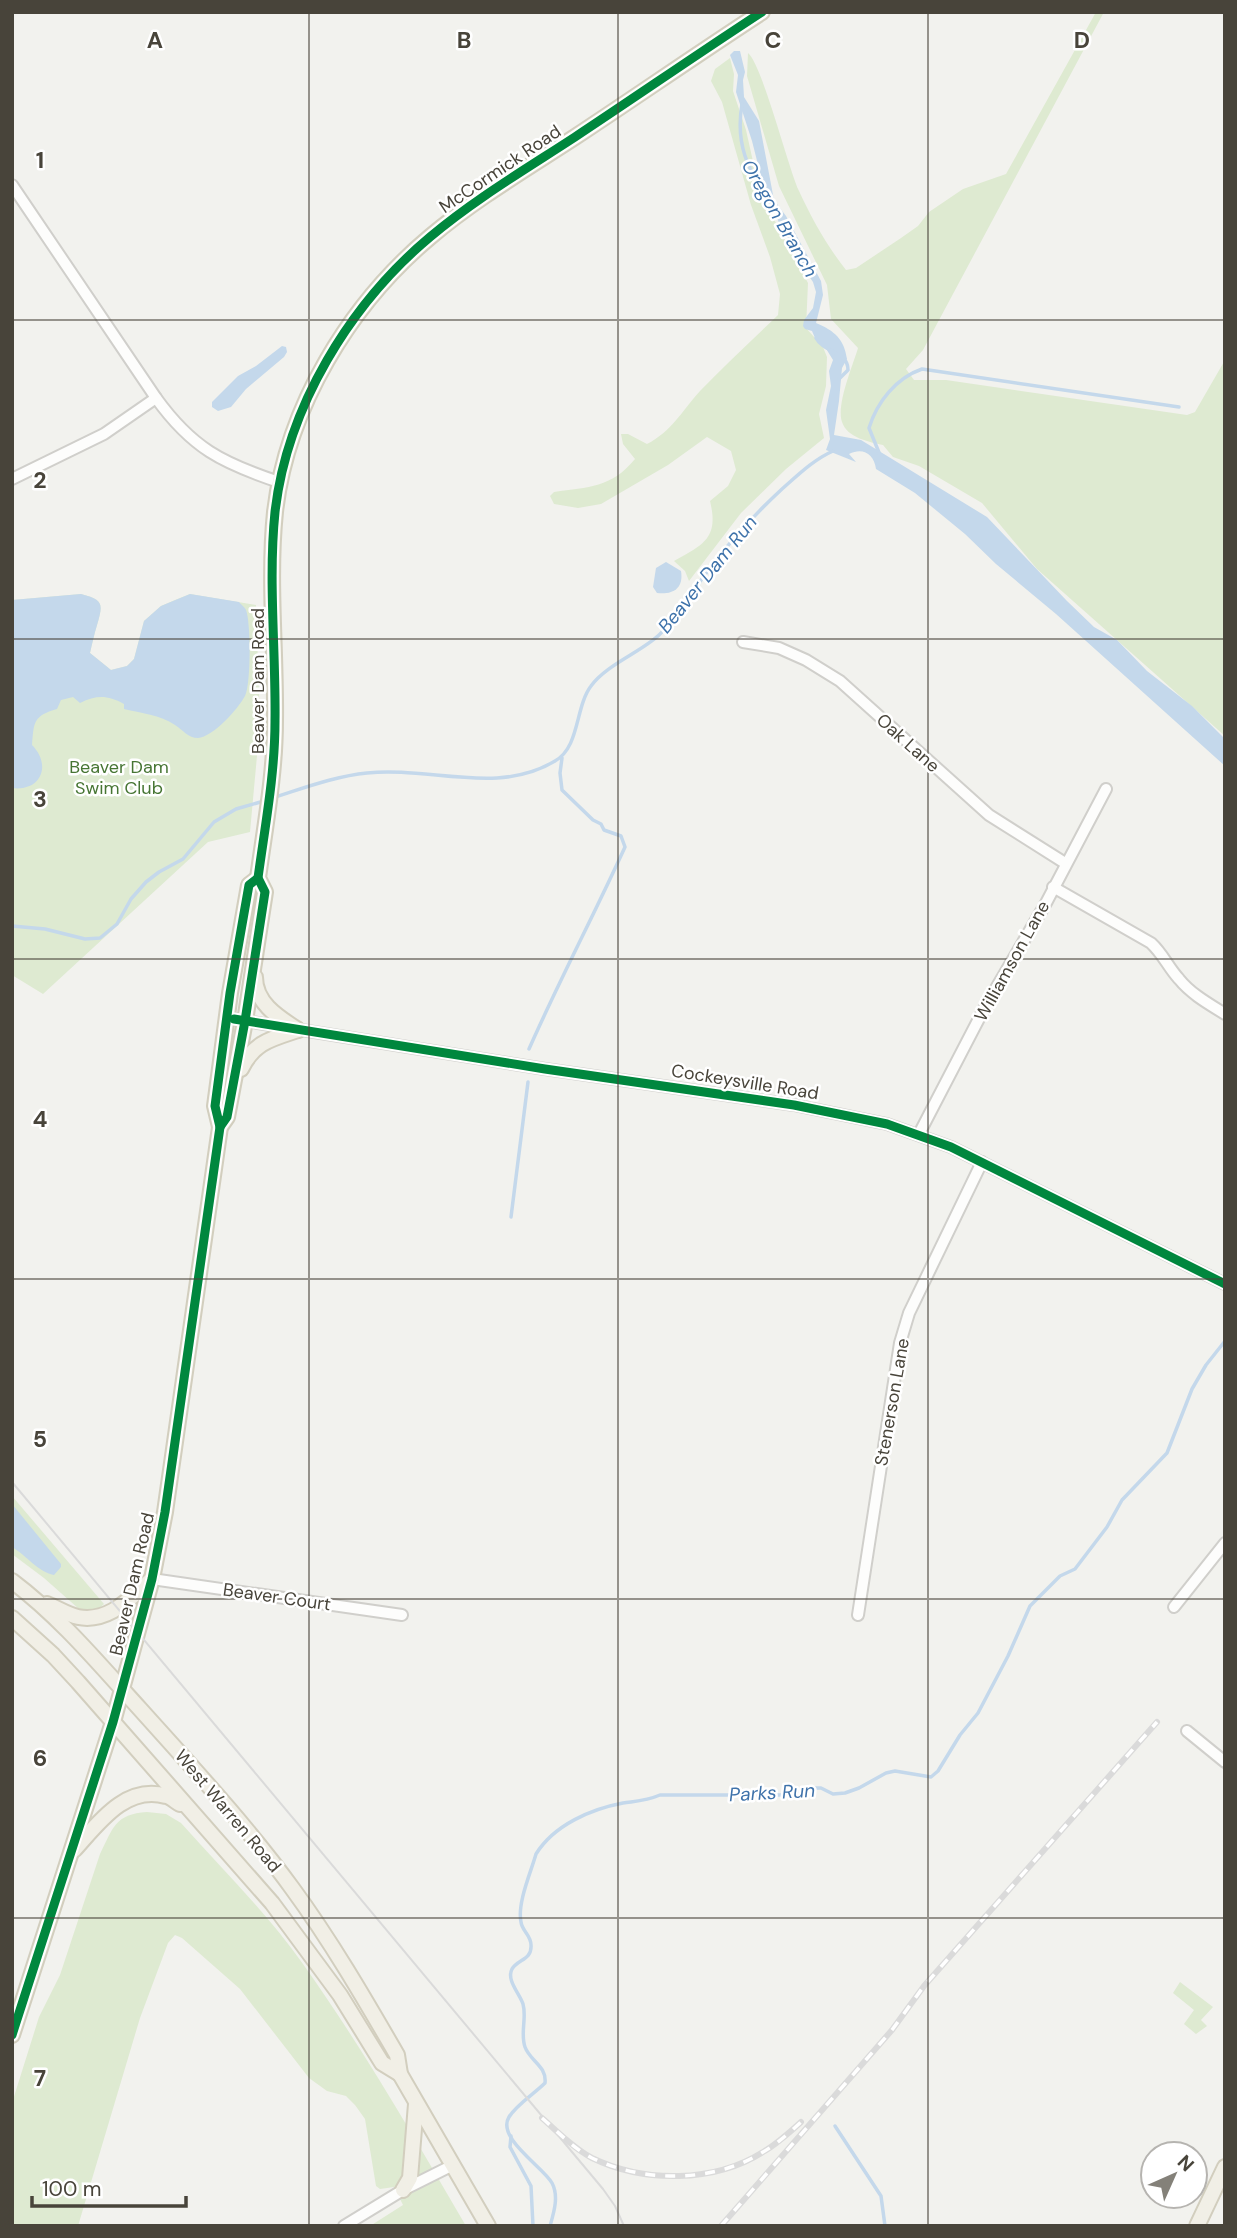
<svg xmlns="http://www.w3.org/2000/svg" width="1237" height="2238" viewBox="0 0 1237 2238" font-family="'DM Sans',sans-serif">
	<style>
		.green { fill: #deead1 }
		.water { fill: #c4d8eb }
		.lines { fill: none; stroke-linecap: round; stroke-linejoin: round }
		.stream { stroke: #c4d8eb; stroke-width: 3.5 }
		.minor-casing { stroke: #d0cfcb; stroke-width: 14 }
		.major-casing { stroke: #d2cebe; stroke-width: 18 }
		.minor { stroke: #fdfdfc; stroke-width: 10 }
		.major { stroke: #f1efe6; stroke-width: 14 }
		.tram { stroke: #dadada; stroke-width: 2 }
		.rail-casing { stroke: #dadada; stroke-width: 6 }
		.rail { stroke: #fff; stroke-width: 3.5; stroke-dasharray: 10; stroke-linecap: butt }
		.cycleway-casing { stroke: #fff; stroke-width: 13 }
		.cycleway { stroke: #00873e; stroke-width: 9 }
		.grid { fill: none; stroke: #48443a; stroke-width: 2; stroke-opacity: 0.55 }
		.labels { text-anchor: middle; stroke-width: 5; stroke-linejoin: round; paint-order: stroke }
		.street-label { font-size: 18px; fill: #48443a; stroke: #fff }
		.park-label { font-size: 18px; fill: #467533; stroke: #fff }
		.water-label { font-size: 19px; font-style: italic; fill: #3e72aa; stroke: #fff }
		.grid-label { font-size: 23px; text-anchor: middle; font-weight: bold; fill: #48443a; stroke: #fff; stroke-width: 5; stroke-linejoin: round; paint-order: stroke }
	</style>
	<rect width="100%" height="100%" fill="#f2f2ee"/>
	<!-- green -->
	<g class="green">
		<path d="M1096,12H1104L923,350L906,369L914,380H946L1187,415L1195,412L1225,360V736L1037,569L982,503L919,466L893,457L883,445C870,442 847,438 842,422C836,405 853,365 858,348L831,319L827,285L779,186L747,76L748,53C762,64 788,167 799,191C812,219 827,246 846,270L856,268L901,238L918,226L929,212L963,189L1006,174Z"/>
		<path d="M730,58L734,74L733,91L746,130L760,193L808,283L806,328L823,347L827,357L826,386L819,414L824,438L786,469L741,513L689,581L685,571L674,561C704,544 719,538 710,501L728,486L736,470L731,451L707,437L668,465L601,504L578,508L554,504L550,496L554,492C589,487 611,488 635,459L623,444L621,434H628L647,444C671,432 682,411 700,391C725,365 752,340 778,315L780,294L770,257L751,205L722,102L711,81L715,69Z"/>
		<path d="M81,594C104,600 103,604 97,625C94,635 92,644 90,653L111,670L127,666L134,659L144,621L161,606L175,600L190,594L256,605L260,723L250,832L208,842L43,994L12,975V600Z"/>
		<path d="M12,1496L104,1604L96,1611L79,1609L44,1578L12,1554Z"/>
		<path d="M147,1812L166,1814L181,1823C222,1869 267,1913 303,1964C362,2047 414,2137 466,2226H370L403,2205L394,2187L380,2189L376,2186L365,2119L355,2105L346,2096L327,2091L309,2078L240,1989L182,1938L175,1935L168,1943L140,2018L78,2226H12V2103L39,2017L60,1975L100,1854C113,1828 115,1814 147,1812Z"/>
		<path d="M1180,1982L1213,2007L1201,2020L1207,2026L1196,2034L1184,2024L1194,2010L1173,1993Z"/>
	</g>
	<!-- water -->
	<g class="water">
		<path d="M734,51H740L745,72L743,80L744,97L759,121L774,200L786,216L821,281L823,295L816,323C835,331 844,339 847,359L842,368L839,401L834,435L861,440L987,517L1067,601L1094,627L1117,640L1147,671L1192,706L1225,739V766L1056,614L996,564L965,534L915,493L876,469C874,454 863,447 849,454L856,462L826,450L830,439L826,410L831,386L829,371L833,360L825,347L815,338L812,331L805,329L803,326L804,320L813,308L816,292L813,282L797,259L766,196L752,141L736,92L738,75L730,55Z"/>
		<path d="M282,346L286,347L287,352L284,357L246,389L231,407L218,411L212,407V402L238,376L256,366Z"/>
		<path d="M666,562L681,571C684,589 672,595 657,593L653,587L656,568Z"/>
		<path d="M81,594C104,600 103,604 97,625C94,635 92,644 90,653L111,670L127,666L134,659L144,621L161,606L190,594L239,602C241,605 245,607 246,610C251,622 251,685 245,696C238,709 213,737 198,738C188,738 183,730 175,725C160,715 141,713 124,709V704C107,695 97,695 80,703L73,697L61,700L57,709C33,716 34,722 32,745C52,765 41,792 12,788V600Z"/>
		<path d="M12,1504L61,1564V1567L54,1575C38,1572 26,1555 12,1547Z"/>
	</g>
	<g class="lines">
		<!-- stream -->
		<g class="stream">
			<path d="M742,104C735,145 748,168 768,201"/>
			<path d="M816,338C824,353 848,351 848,370L839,379"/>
			<path d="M880,455L869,428C877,402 896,378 922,369L1179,407"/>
			<path d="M275,797C304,788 336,776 367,773C429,766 497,796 555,761C580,747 575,707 591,686C606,665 641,652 659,635C679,617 691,593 707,572C730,541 754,515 782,489C798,475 813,460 833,451"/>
			<path d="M12,926L45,929L85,939L100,938L117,924L131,899L146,882L159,872L183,859L214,822L236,809L264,801"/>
			<path d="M529,1049C559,981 594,915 625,847L621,836L604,830L601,824L593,820L562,790L560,773L562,758"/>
			<path d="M511,1217L528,1082"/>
			<path d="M835,2126L881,2196L885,2226"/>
			<path d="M511,2136L510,2147L531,2186L533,2226"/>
			<path d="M550,2226C554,2212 559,2196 552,2183C543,2167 496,2138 509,2117C517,2104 534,2094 545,2083C547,2066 530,2061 525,2047C520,2033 527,2018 523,2004C520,1994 506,1980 512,1969C518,1959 532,1960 531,1945C531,1935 522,1931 521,1922C517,1903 531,1872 536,1854C554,1825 591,1809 623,1803C637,1801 646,1801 660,1795H781L813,1788H821L833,1794L845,1793L859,1788L886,1773L895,1771L931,1777L938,1771L960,1735L978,1713L1008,1656L1030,1606L1060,1576L1075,1569L1107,1527L1122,1500L1167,1453L1192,1389L1206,1365L1225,1341"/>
		</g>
		<defs>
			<g id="minor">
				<path d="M12,185L156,398C192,448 222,463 279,482"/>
				<path d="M12,479L104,434L156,398"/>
				<path d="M743,642L779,648L806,660L840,681L989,815L1065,863"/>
				<path d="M1053,887L1151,943C1163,954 1168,967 1179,979C1191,994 1209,1004 1225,1014"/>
				<path d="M227,1018L545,1069L794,1105L887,1124L951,1147L1225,1284"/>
				<path d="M919,1134L985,1007L1046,903L1106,789"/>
				<path d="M152,1579L402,1615"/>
				<path d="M1174,1607L1225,1543"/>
				<path d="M858,1615L900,1343L909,1313L982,1162"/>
				<path d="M1187,1731L1225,1762"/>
				<path d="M344,2226L403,2190L453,2165"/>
			</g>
			<g id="major">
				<path d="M255,977C255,1003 278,1017 298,1030"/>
				<path d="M241,1069C254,1042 271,1039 298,1030"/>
				<path d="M220,1127L227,1117L245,1021L265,892L258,878C265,826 275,774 275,721C276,652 268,580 275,512C287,407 350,304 430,237C475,199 526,169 575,137C637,96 699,53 762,12"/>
				<path d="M12,1581C61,1618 99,1664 140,1709C192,1767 246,1825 292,1888C331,1941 364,1998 397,2055L400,2074L488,2226"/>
				<path d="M47,1604C57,1608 68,1615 78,1617C109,1623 130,1598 151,1580"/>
				<path d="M12,1618L53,1655L78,1682L272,1903L340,1995L382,2063L400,2074"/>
				<path d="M74,1850C97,1825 125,1784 166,1796C171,1797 176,1802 180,1804"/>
				<path d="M12,2035L113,1722L152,1579L165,1512L220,1127L215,1106L230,993L249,885L258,878"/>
				<path d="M403,2190L410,2178L416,2104"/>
				<path d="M1197,2226L1225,2167"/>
			</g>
		</defs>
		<!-- minor casing -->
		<use href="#minor" class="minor-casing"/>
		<!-- major casing -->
		<use href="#major" class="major-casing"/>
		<!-- minor -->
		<use href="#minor" class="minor"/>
		<!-- major -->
		<use href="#major" class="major"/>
		<!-- tram -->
		<path class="tram" d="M12,1482L603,2189L615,2206L624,2226"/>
		<defs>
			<g id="rail">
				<path d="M542,2118C558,2132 573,2148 592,2158C644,2183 714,2183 763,2152C777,2144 789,2133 801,2122"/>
				<path d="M721,2226L892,2030L924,1986L1157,1722"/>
			</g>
		</defs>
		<!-- rail casing -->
		<use href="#rail" class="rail-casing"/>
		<!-- rail -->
		<use href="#rail" class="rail"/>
		<defs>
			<g id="cycleway">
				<path d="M234,1019L545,1069L794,1105L887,1124L951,1147L1225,1284"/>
				<path d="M220,1127L227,1117L245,1021L265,892L258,878C265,826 275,774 275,721C276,652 268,580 275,512C287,407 350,304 430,237C475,199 526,169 575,137C637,96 699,53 762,12"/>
				<path d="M12,2035L113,1722L152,1579L165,1512L220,1127L215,1106L230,993L249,885L258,878"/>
			</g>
		</defs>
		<!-- cycleway casing -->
		<use href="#cycleway" class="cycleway-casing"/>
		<!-- cycleway -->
		<use href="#cycleway" class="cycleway"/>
	</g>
	<!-- grid -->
	<path class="grid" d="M309,12V2226M618,12V2226M928,12V2226M12,320H1225M12,639H1225M12,959H1225M12,1279H1225M12,1599H1225M12,1918H1225"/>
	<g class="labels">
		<!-- street labels -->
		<g class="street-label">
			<text transform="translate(500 169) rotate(-34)" y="6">McCormick Road</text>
			<text transform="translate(258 681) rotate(-90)" y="6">Beaver Dam Road</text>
			<text transform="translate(908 743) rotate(42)" y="6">Oak Lane</text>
			<text transform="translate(1012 961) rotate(-61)" y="6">Williamson Lane</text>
			<text transform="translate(745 1082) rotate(9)" y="6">Cockeysville Road</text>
			<text transform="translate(892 1402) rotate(-80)" y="6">Stenerson Lane</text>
			<text transform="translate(132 1584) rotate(-77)" y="6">Beaver Dam Road</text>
			<text transform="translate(277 1597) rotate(8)" y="6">Beaver Court</text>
			<text transform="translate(228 1811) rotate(50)" y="6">West Warren Road</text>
		</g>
		<!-- park labels -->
		<g class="park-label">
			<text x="119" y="773">Beaver Dam<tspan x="119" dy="21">Swim Club</tspan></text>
		</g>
		<!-- water labels -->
		<g class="water-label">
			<text transform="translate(780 218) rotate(60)" y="7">Oregon Branch</text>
			<text transform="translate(707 574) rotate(-51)" y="7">Beaver Dam Run</text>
			<text transform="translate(772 1792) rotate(-3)" y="7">Parks Run</text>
		</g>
	</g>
	<g class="grid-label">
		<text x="155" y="48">A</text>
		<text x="464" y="48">B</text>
		<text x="773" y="48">C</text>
		<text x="1082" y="48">D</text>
		<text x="40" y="168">1</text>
		<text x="40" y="488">2</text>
		<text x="40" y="807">3</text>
		<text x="40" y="1127">4</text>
		<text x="40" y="1447">5</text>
		<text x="40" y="1766">6</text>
		<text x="40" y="2086">7</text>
	</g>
	<!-- border -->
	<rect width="1237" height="2238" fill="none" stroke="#48443a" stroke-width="28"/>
	<!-- north arrow -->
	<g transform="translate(1174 2175) rotate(45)"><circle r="33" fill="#ffffff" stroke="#b6b4b0" stroke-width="2"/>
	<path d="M0-5L12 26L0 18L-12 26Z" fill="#848179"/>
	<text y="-10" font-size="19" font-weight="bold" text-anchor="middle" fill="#48443a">N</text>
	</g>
	<!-- scale -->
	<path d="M32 2196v10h154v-10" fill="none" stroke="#48443a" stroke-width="3.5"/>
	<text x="42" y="2196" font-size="21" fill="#48443a" stroke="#ffffff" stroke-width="5" paint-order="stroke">100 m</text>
</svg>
